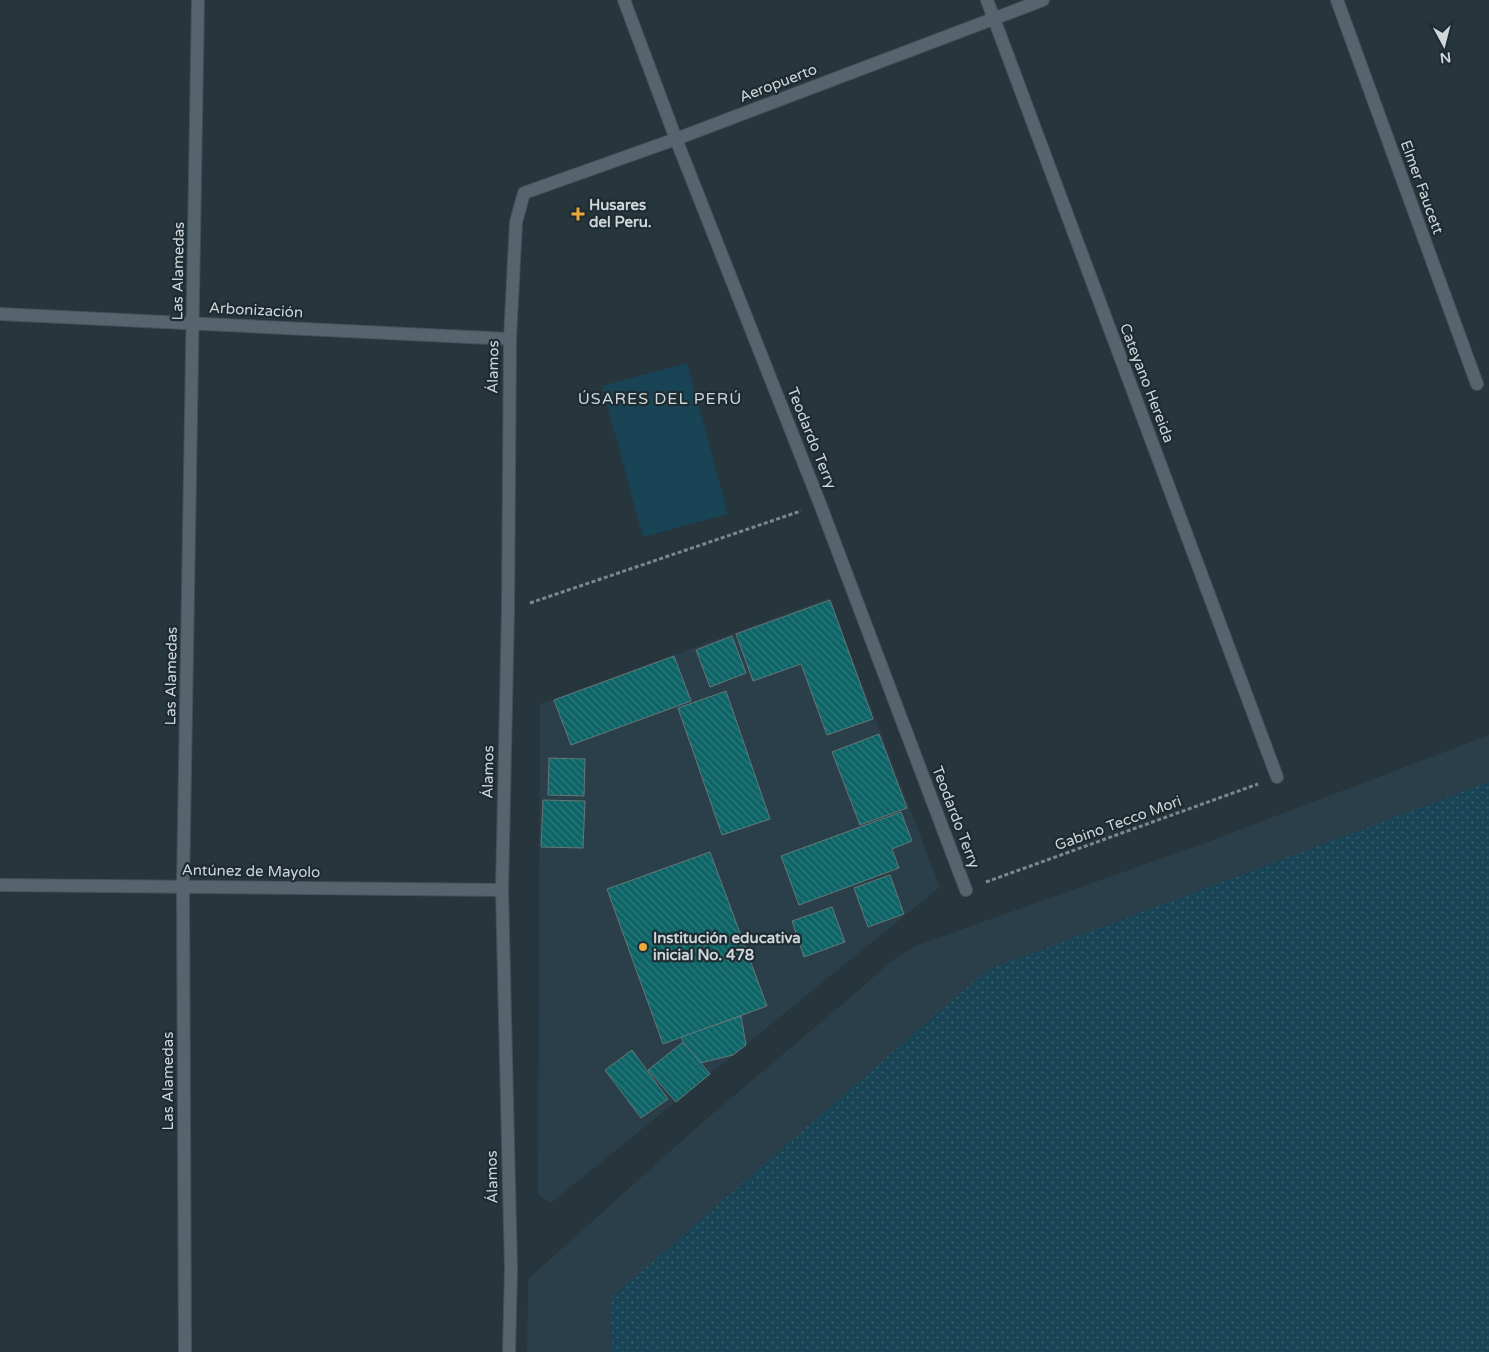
<svg xmlns="http://www.w3.org/2000/svg" width="1489" height="1352" viewBox="0 0 1489 1352" font-family="'Varela Round',sans-serif">
	<style>
		.built { fill: #2a3f49 }
		.grass { fill: url(#grass-dots) }
		.green { fill: #194456 }
		.building { fill: url(#building-back-hatch); stroke: #657777 }
		.lines { fill: none; stroke-linecap: round; stroke-linejoin: round }
		.minor-casing { stroke: #445156; stroke-width: 14 }
		.path { stroke: #7d888d; stroke-width: 3; stroke-dasharray: 4 2.5; stroke-linecap: butt }
		.minor { stroke: #56656d; stroke-width: 12 }
		.poi-dot { fill: #eca93a; stroke: #1e2b31; stroke-width: 2 }
		.labels { text-anchor: middle; stroke-width: 4.5; stroke-linejoin: round; paint-order: stroke }
		.street-label { font-size: 15px; fill: #ced6da; stroke: #1e2b31 }
		.poi-label { font-size: 15px; font-weight: bold; fill: #ced6da; stroke: #1e2b31; text-anchor: start }
		.neighbourhood-label { font-size: 16px; letter-spacing: 1px; fill: #ced6da; stroke: #1e2b31 }
	</style>
	<defs>
		<pattern id="grass-dots" width="8" height="8" patternUnits="userSpaceOnUse" patternTransform="scale(1.25)"><rect width="8" height="8" fill="#194456"/><path d="M2 2h.1M6 6h.1" fill="none" stroke="#395e6e" stroke-width="1.8" stroke-linecap="round"/></pattern>
		<pattern id="building-back-hatch" width="6" height="6" patternUnits="userSpaceOnUse" patternTransform="scale(1.25)"><rect width="6" height="6" fill="#0d6466"/><path d="M-1 5l2 2M0 0l6 6M5-1l2 2" fill="none" stroke="#2f797b"/></pattern>
	</defs>
	<rect width="100%" height="100%" fill="#27353c"/>
	<!-- built -->
	<g class="built">
		<path d="M829,598L940,887L551,1203L538,1195L540,704Z"/>
		<path d="M1489,735V1352H527L528,1279L704,1121L859,990L890,962L915,946L1213,840Z"/>
	</g>
	<!-- grass -->
	<path class="grass" d="M1489,782V1352H612L611,1298L987,970Z"/>
	<!-- green -->
	<path class="green" d="M687,363L728,514L643,537L602,386Z"/>
	<!-- building -->
	<g class="building">
		<path d="M830,600L873,719L827,735L801,664L753,681L736,634Z"/>
		<path d="M732,636L746,673L710,687L696,650Z"/>
		<path d="M674,656L691,701L571,745L554,700Z"/>
		<path d="M726,691L770,819L722,835L678,708Z"/>
		<path d="M879,734L907,808L860,825L832,752Z"/>
		<path d="M549,758L585,759L584,796L548,795Z"/>
		<path d="M543,800L585,801L583,848L541,847Z"/>
		<path d="M901,812L912,841L892,849L899,868L799,905L781,856Z"/>
		<path d="M710,852L767,1006L663,1044L607,889Z"/>
		<path d="M890,875L904,914L868,927L854,888Z"/>
		<path d="M832,907L845,942L804,957L792,921Z"/>
		<path d="M741,1016L746,1045L733,1055L700,1063L683,1042L681,1037Z"/>
		<path d="M683,1042L710,1074L676,1102L648,1070Z"/>
		<path d="M632,1050L668,1099L641,1118L605,1070Z"/>
	</g>
	<g class="lines">
		<defs>
			<g id="minor">
				<path d="M624,0L676,139L820,504L966,890"/>
				<path d="M987,0L1277,777"/>
				<path d="M1337,0L1477,384"/>
				<path d="M0,314L510,339"/>
				<path d="M0,885L502,890"/>
				<path d="M185,1352L183,887L198,0"/>
				<path d="M509,1352L511,1269L502,890L508,610L510,339L516,222L524,193L676,139L1043,0"/>
			</g>
		</defs>
		<!-- minor casing -->
		<use href="#minor" class="minor-casing"/>
		<!-- path -->
		<g class="path">
			<path d="M530,603L801,511"/>
			<path d="M986,882L1258,784"/>
		</g>
		<!-- minor -->
		<use href="#minor" class="minor"/>
	</g>
	<!-- markers -->
	<g class="poi-dot">
		<path d="M575.5 206.5h5v5h5v5h-5v5h-5v-5h-5v-5h5z"/>
		<circle cx="643" cy="947" r="5"/>
	</g>
	<g class="labels">
		<!-- street labels -->
		<g class="street-label">
			<text transform="translate(778 83) rotate(-21)" y="5">Aeropuerto</text>
			<text transform="translate(1422 187) rotate(70)" y="5">Elmer Faucett</text>
			<text transform="translate(178 271) rotate(-89)" y="5">Las Alamedas</text>
			<text transform="translate(256 310) rotate(3)" y="5">Arbonización</text>
			<text transform="translate(493 367) rotate(-89)" y="5">Álamos</text>
			<text transform="translate(1147 383) rotate(69)" y="5">Cateyano Hereida</text>
			<text transform="translate(812 438) rotate(68)" y="5">Teodardo Terry</text>
			<text transform="translate(171 676) rotate(-89)" y="5">Las Alamedas</text>
			<text transform="translate(488 772) rotate(-89)" y="5">Álamos</text>
			<text transform="translate(956 817) rotate(69)" y="5">Teodardo Terry</text>
			<text transform="translate(1118 823) rotate(-20)" y="5">Gabino Tecco Mori</text>
			<text transform="translate(251 871) rotate(1)" y="5">Antúnez de Mayolo</text>
			<text transform="translate(168 1081) rotate(-90)" y="5">Las Alamedas</text>
			<text transform="translate(492 1177) rotate(-91)" y="5">Álamos</text>
		</g>
		<!-- poi labels -->
		<g class="poi-label">
			<text x="589" y="210">Husares<tspan x="589" dy="17">del Peru.</tspan></text>
			<text x="653" y="943">Institución educativa<tspan x="653" dy="17">inicial No. 478</tspan></text>
		</g>
		<!-- neighbourhood labels -->
		<g class="neighbourhood-label">
			<text x="660" y="404">ÚSARES DEL PERÚ</text>
		</g>
	</g>
	<!-- north arrow -->
	<g transform="translate(1444 45) rotate(173)" stroke="#1e2b31" stroke-width="4" paint-order="stroke">
	<path d="M0-4L9 19L0 12L-9 19Z" fill="#ced6da"/>
	<text y="-8" font-size="14" font-weight="bold" text-anchor="middle" fill="#ced6da">N</text>
	</g>
</svg>
